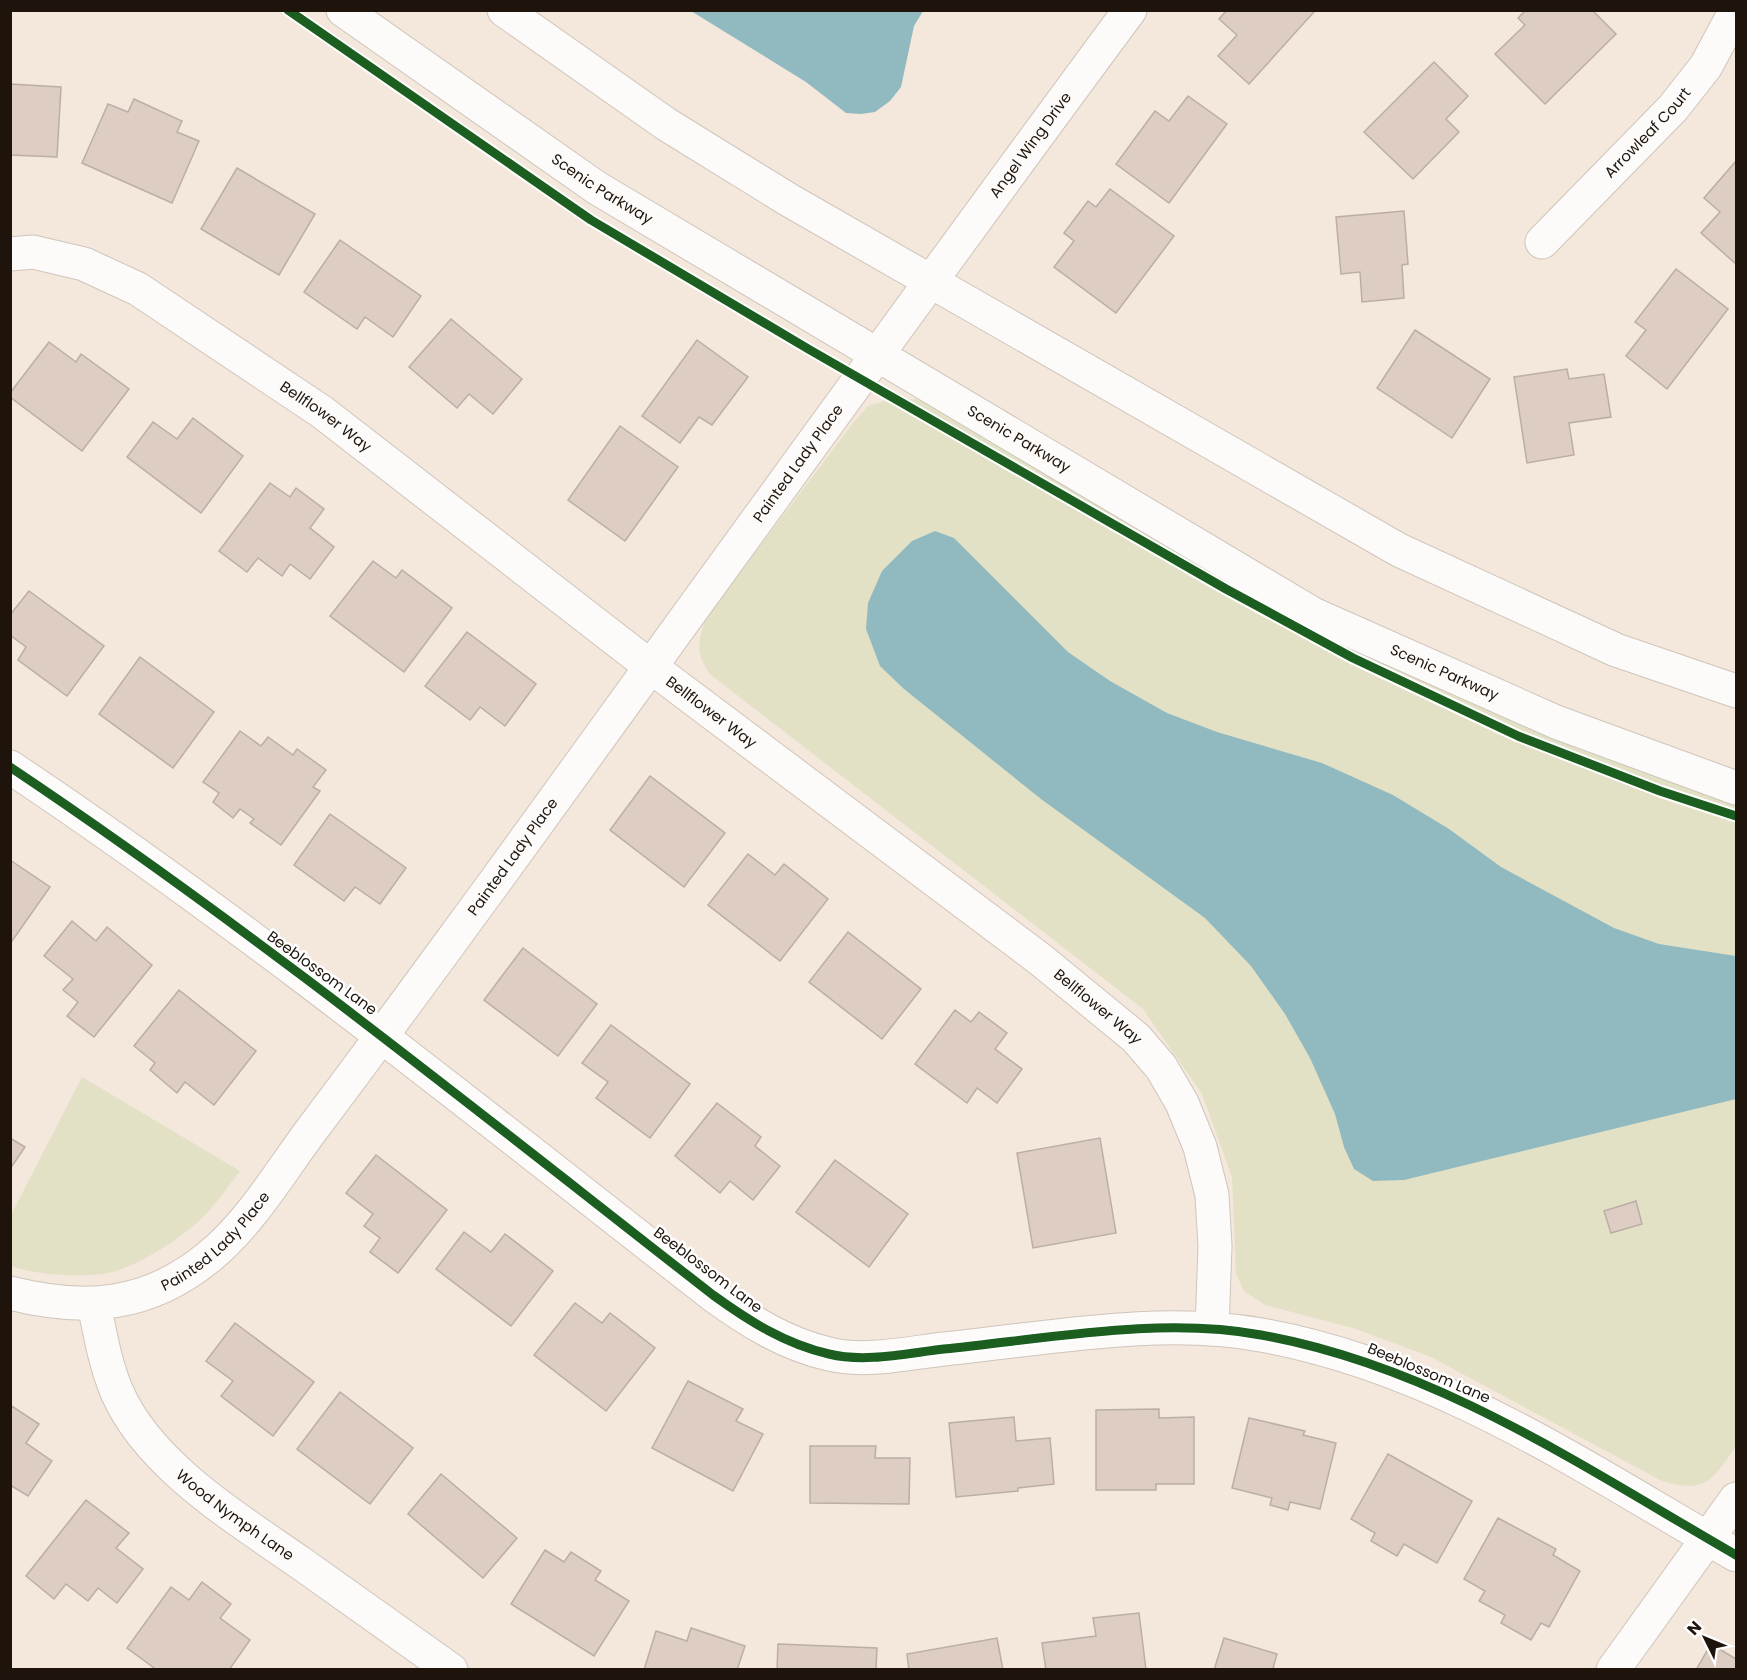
<svg xmlns="http://www.w3.org/2000/svg" width="1747" height="1680" viewBox="0 0 1747 1680" font-family="Poppins,sans-serif">
	<style>
		.green { fill: #e2e1c6 }
		.water { fill: #91b9c0 }
		.building { fill: #ddcdc3; stroke: #bbaea6; stroke-width: 1.5 }
		.lines { fill: none; stroke-linecap: round; stroke-linejoin: round }
		.street-casing { stroke: #cfc5bb; stroke-width: 35 }
		.street { stroke: #fdfbfa; stroke-width: 33 }
		.cycleway-casing { stroke: #fff; stroke-width: 13 }
		.cycleway { stroke: #1b5e20; stroke-width: 9 }
		.labels { text-anchor: middle; stroke-width: 5; stroke-linejoin: round; paint-order: stroke }
		.street-label { font-size: 15px; fill: #1e140b; stroke: #fff }
	</style>
	<rect width="100%" height="100%" fill="#f4e7dc"/>
	<!-- green -->
	<g class="green">
		<path d="M891,399H920L1372,647L1736,797V1446C1712,1480 1707,1494 1662,1481L1431,1357L1356,1329L1265,1305L1244,1291L1236,1274L1232,1177L1202,1094L1143,1009L711,675C695,653 698,645 705,619L853,423L868,406Z"/>
		<path d="M82,1077L240,1171C227,1188 214,1207 199,1221C179,1239 141,1264 116,1271C90,1279 35,1275 11,1266V1215Z"/>
	</g>
	<!-- water -->
	<g class="water">
		<path d="M691,11H923L914,26L901,87L890,101L875,112L861,114L846,113L806,82Z"/>
		<path d="M935,531L954,538L1068,652L1110,681L1167,713L1217,732L1322,763L1393,795L1449,829L1501,867L1614,928L1659,944L1736,956V1099L1404,1180L1373,1181L1354,1169L1344,1147L1335,1114L1310,1058L1285,1014L1251,966L1205,918L1041,799L904,689L880,666L866,629L868,603L882,571L912,541Z"/>
	</g>
	<!-- building -->
	<g class="building">
		<path d="M1227,10H1313L1314,12L1249,84L1218,56L1237,35L1219,19Z"/>
		<path d="M1526,10H1592L1616,34L1545,104L1495,54L1525,25L1518,18Z"/>
		<path d="M1434,62L1468,96L1446,119L1459,132L1413,179L1364,132Z"/>
		<path d="M10,84L61,87L57,157L10,155Z"/>
		<path d="M1188,96L1227,124L1169,203L1116,164L1155,111L1169,121Z"/>
		<path d="M134,99L182,121L177,132L199,141L172,203L82,163L108,104L128,112Z"/>
		<path d="M1736,161V264L1701,233L1720,212L1704,198Z"/>
		<path d="M237,168L315,214L279,275L201,229Z"/>
		<path d="M1110,189L1174,236L1116,313L1054,267L1074,241L1064,233L1088,201L1096,207Z"/>
		<path d="M1404,211L1408,264L1402,265L1404,298L1362,302L1360,272L1341,274L1336,217Z"/>
		<path d="M340,240L421,296L393,337L365,317L357,329L304,292Z"/>
		<path d="M1676,269L1728,309L1667,389L1626,356L1646,330L1635,322Z"/>
		<path d="M451,319L522,379L493,414L469,394L457,408L409,367Z"/>
		<path d="M1415,330L1490,379L1452,438L1377,388Z"/>
		<path d="M697,340L748,377L712,425L699,417L680,443L642,416Z"/>
		<path d="M49,342L76,362L81,354L129,389L82,451L10,397V393Z"/>
		<path d="M1567,369L1569,379L1604,374L1611,417L1569,423L1574,455L1527,463L1514,377Z"/>
		<path d="M193,418L243,456L201,513L127,457L153,422L177,439Z"/>
		<path d="M620,426L678,467L625,541L568,500Z"/>
		<path d="M270,483L290,497L296,488L324,509L310,528L334,547L310,579L290,564L282,576L258,558L247,572L219,551Z"/>
		<path d="M373,561L396,578L402,570L452,608L404,672L330,616Z"/>
		<path d="M29,591L104,646L67,696L18,660L26,647L10,635V615Z"/>
		<path d="M467,632L536,684L505,726L480,707L470,720L425,686Z"/>
		<path d="M140,657L214,712L173,768L99,714Z"/>
		<path d="M240,731L261,746L268,737L293,755L297,749L326,770L313,787L320,791L281,845L250,823L254,819L240,809L233,818L213,802L219,793L203,782Z"/>
		<path d="M650,776L725,833L684,887L610,830Z"/>
		<path d="M330,814L406,868L380,904L355,887L344,901L294,865Z"/>
		<path d="M748,854L775,875L784,864L828,899L780,961L708,905Z"/>
		<path d="M10,860L50,887L10,944Z"/>
		<path d="M72,921L96,941L107,927L152,965L94,1037L67,1016L78,1002L63,990L73,979L44,956Z"/>
		<path d="M848,932L921,989L882,1039L809,982Z"/>
		<path d="M523,948L597,1004L558,1056L484,1000Z"/>
		<path d="M179,990L256,1051L214,1105L185,1082L177,1093L150,1070L155,1063L134,1046Z"/>
		<path d="M955,1010L971,1022L979,1012L1007,1033L995,1049L1022,1069L997,1103L977,1088L967,1103L915,1064Z"/>
		<path d="M611,1025L690,1084L650,1138L596,1098L608,1082L582,1063Z"/>
		<path d="M717,1103L761,1137L755,1146L780,1166L753,1200L730,1181L720,1193L675,1156Z"/>
		<path d="M10,1138L25,1147L10,1169Z"/>
		<path d="M1100,1138L1116,1233L1033,1248L1017,1153Z"/>
		<path d="M376,1155L447,1210L398,1273L370,1252L380,1238L364,1226L373,1214L346,1193Z"/>
		<path d="M835,1160L908,1214L869,1267L796,1212Z"/>
		<path d="M1636,1201L1642,1224L1611,1233L1604,1211Z"/>
		<path d="M464,1232L491,1252L505,1234L553,1271L511,1326L436,1269Z"/>
		<path d="M575,1303L602,1323L610,1313L655,1348L606,1411L534,1355Z"/>
		<path d="M235,1323L314,1382L273,1436L221,1396L233,1381L206,1361Z"/>
		<path d="M688,1381L743,1409L736,1421L763,1434L733,1491L652,1448Z"/>
		<path d="M340,1392L413,1448L370,1504L297,1449Z"/>
		<path d="M10,1405L39,1424L26,1443L52,1461L28,1496L10,1485Z"/>
		<path d="M1159,1409V1418L1194,1417V1484H1156V1490H1096V1410Z"/>
		<path d="M1014,1417L1016,1441L1050,1438L1054,1484L1018,1488V1491L956,1497L949,1423Z"/>
		<path d="M1249,1418L1305,1431L1303,1435L1336,1443L1320,1509L1290,1502L1288,1510L1270,1505L1272,1498L1232,1488Z"/>
		<path d="M810,1446H876L875,1458H910L909,1504L810,1503Z"/>
		<path d="M1388,1454L1472,1501L1437,1563L1404,1544L1397,1556L1371,1541L1375,1533L1351,1519Z"/>
		<path d="M441,1474L517,1538L483,1578L408,1514Z"/>
		<path d="M86,1500L129,1533L116,1548L143,1569L117,1603L98,1588L88,1601L66,1584L54,1599L26,1576Z"/>
		<path d="M1498,1518L1556,1549L1553,1555L1580,1571L1549,1627L1541,1623L1531,1640L1501,1623L1505,1615L1479,1601L1485,1591L1464,1579Z"/>
		<path d="M545,1550L564,1562L571,1552L601,1571L595,1580L629,1601L594,1656L511,1604Z"/>
		<path d="M202,1582L231,1604L220,1618L250,1640L229,1670H157L127,1648L171,1587L189,1600Z"/>
		<path d="M1139,1613L1146,1670H1046L1042,1643L1096,1636L1093,1618Z"/>
		<path d="M691,1628L745,1646L737,1670H644L656,1631L687,1641Z"/>
		<path d="M997,1638L1003,1670H909L907,1654Z"/>
		<path d="M1224,1638L1277,1654L1273,1668L1279,1670H1214Z"/>
		<path d="M778,1644L877,1648L876,1670H777Z"/>
		<path d="M1711,1644L1736,1659V1670H1696Z"/>
	</g>
	<g class="lines">
		<defs>
			<g id="street">
				<path id="s1" d="M343,10L597,188L1313,614L1556,722L1736,788"/>
				<path d="M504,10L666,124L789,200L1399,550L1616,650L1736,691"/>
				<path id="s2" d="M1542,242L1673,108L1706,66L1736,10"/>
				<path id="s3" d="M10,254L33,252L84,264L138,289L322,412L651,667L1041,960L1136,1038L1161,1067L1182,1103L1200,1147L1212,1195L1215,1246L1212,1329"/>
				<path d="M10,767C254,930 482,1115 713,1295C749,1321 785,1344 829,1354C865,1363 908,1353 944,1349C1045,1339 1161,1316 1261,1335C1436,1366 1585,1468 1736,1555"/>
				<path id="s4" d="M10,1293C85,1312 149,1307 210,1256C250,1223 279,1174 310,1132C372,1050 433,966 494,883C705,592 916,299 1130,10"/>
				<path id="s5" d="M94,1304C100,1333 105,1364 117,1392C149,1466 238,1519 302,1564C351,1599 401,1634 451,1670"/>
				<path d="M1613,1670L1736,1499"/>
			</g>
		</defs>
		<!-- street casing -->
		<use href="#street" class="street-casing"/>
		<!-- street -->
		<use href="#street" class="street"/>
		<defs>
			<g id="cycleway">
				<path d="M288,10L591,220L810,350L1226,589L1353,658L1518,736L1660,791L1736,816"/>
				<path d="M10,767C254,930 482,1115 713,1295C749,1321 785,1344 829,1354C865,1363 908,1353 944,1349C1045,1339 1161,1316 1261,1335C1436,1366 1585,1468 1736,1555"/>
			</g>
		</defs>
		<!-- cycleway casing -->
		<use href="#cycleway" class="cycleway-casing"/>
		<!-- cycleway -->
		<use href="#cycleway" class="cycleway"/>
	</g>
	<g class="labels">
		<!-- street labels -->
		<g class="street-label">
			<text dy="5" stroke="none"><textPath href="#s2" startOffset="152">Arrowleaf Court</textPath></text>
			<text dy="5" stroke="none"><textPath href="#s4" startOffset="1594">Angel Wing Drive</textPath></text>
			<text dy="5" stroke="none"><textPath href="#s1" startOffset="315">Scenic Parkway</textPath></text>
			<text dy="5" stroke="none"><textPath href="#s3" startOffset="362">Bellflower Way</textPath></text>
			<text dy="5" stroke="none"><textPath href="#s1" startOffset="801">Scenic Parkway</textPath></text>
			<text dy="5" stroke="none"><textPath href="#s4" startOffset="1200">Painted Lady Place</textPath></text>
			<text dy="5" stroke="none"><textPath href="#s1" startOffset="1287">Scenic Parkway</textPath></text>
			<text dy="5" stroke="none"><textPath href="#s3" startOffset="848">Bellflower Way</textPath></text>
			<text dy="5" stroke="none"><textPath href="#s4" startOffset="714">Painted Lady Place</textPath></text>
			<text transform="translate(322 973) rotate(36)" y="5">Beeblossom Lane</text>
			<text dy="5" stroke="none"><textPath href="#s3" startOffset="1334">Bellflower Way</textPath></text>
			<text dy="5" stroke="none"><textPath href="#s4" startOffset="226">Painted Lady Place</textPath></text>
			<text transform="translate(708 1270) rotate(37)" y="5">Beeblossom Lane</text>
			<text transform="translate(1429 1373) rotate(23)" y="5">Beeblossom Lane</text>
			<text dy="5" stroke="none"><textPath href="#s5" startOffset="264">Wood Nymph Lane</textPath></text>
		</g>
	</g>
	<!-- border -->
	<rect width="1747" height="1680" fill="none" stroke="#1e140b" stroke-width="24"/>
	<!-- north arrow -->
	<g transform="translate(1705 1638) rotate(313)" stroke="#ffffff" stroke-width="4.5" paint-order="stroke">
	<path d="M0-4.5L10 22L0 15L-10 22Z" fill="#1e140b"/>
	<text y="-9" font-size="16" font-weight="bold" text-anchor="middle" fill="#1e140b">N</text>
	</g>
</svg>
